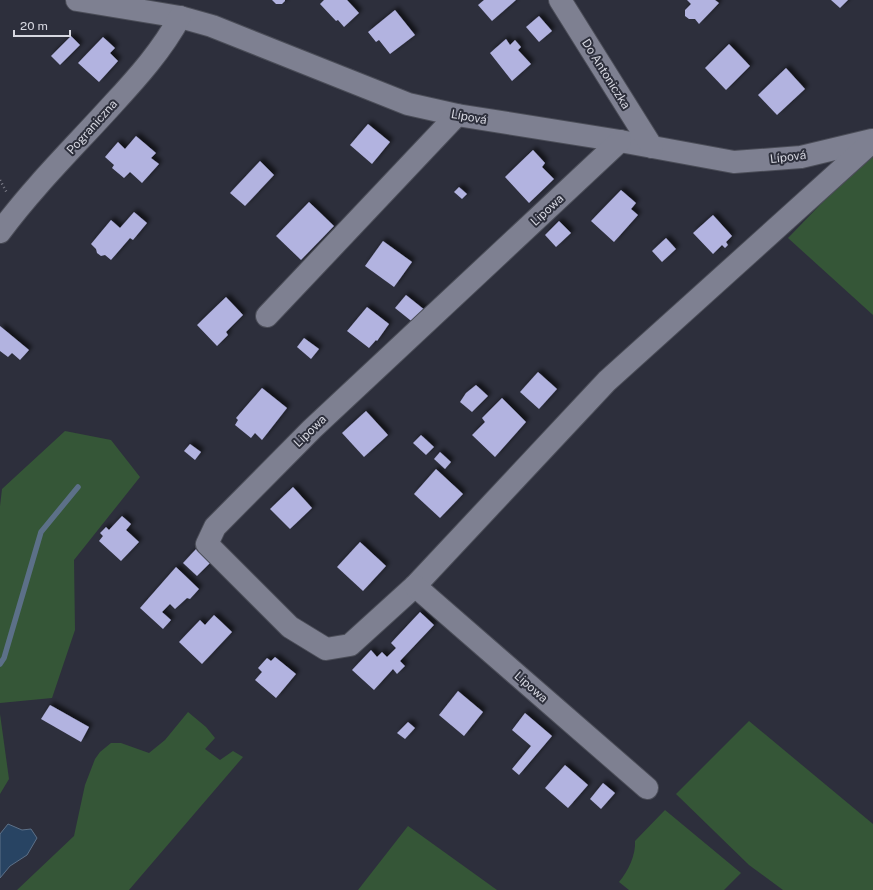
<svg xmlns="http://www.w3.org/2000/svg" width="873" height="890" viewBox="0 0 873 890" font-family="'Public Sans',sans-serif">
	<style>
		.green { fill: #355637 }
		.water { fill: #284463; stroke: #5c7088 }
		.lines { fill: none; stroke-linecap: round; stroke-linejoin: round }
		.stream { stroke: #5c7088; stroke-width: 5.5 }
		.building { fill: #b2b3e0; filter: url(#shadow) }
		.minor-casing { stroke: #4b4d58; stroke-width: 24 }
		.path { stroke: #83848f; stroke-width: 2.5; stroke-dasharray: 1 3; stroke-linecap: butt }
		.minor { stroke: #7e8091; stroke-width: 22 }
		.labels { text-anchor: middle; stroke-width: 4; stroke-linejoin: round; paint-order: stroke }
		.street-label { font-size: 12px; fill: #d6d7e0; stroke: #2d2f3c }
	</style>
	<defs>
		<filter id="shadow"><feDropShadow dx="3.5" dy="-3.5" stdDeviation="2" flood-color="#0009"/></filter>
	</defs>
	<rect width="100%" height="100%" fill="#2d2f3c"/>
	<!-- green -->
	<g class="green">
		<path d="M873,157V315L788,238L846,178Z"/>
		<path d="M65,431L111,440L140,477L74,560L75,630L52,698L0,703V506L2,489Z"/>
		<path d="M188,712L206,727L215,738L205,749L220,760L233,751L243,757L129,890H17L74,836L85,785L95,759L100,752L111,743H121L149,753L165,740Z"/>
		<path d="M0,714L9,779L0,794Z"/>
		<path d="M749,721L873,824V890H783L749,865L676,794Z"/>
		<path d="M665,810L741,873L724,890H629L619,882C628,871 636,855 635,841Z"/>
		<path d="M408,826L497,890H358Z"/>
	</g>
	<!-- water -->
	<path class="water" d="M8,824L22,830L31,829L37,838L27,855L10,866L0,878V834Z"/>
	<g class="lines">
		<!-- stream -->
		<path class="stream" d="M0,664L4,658L41,532L78,487"/>
	</g>
	<!-- building -->
	<g class="building">
		<path d="M272,0H285V1L282,4H276Z"/>
		<path d="M324,0H347L359,13L344,27L338,20L336,21L320,4Z"/>
		<path d="M484,0H516L492,21L478,5Z"/>
		<path d="M687,0H715L719,3L699,24L695,19H689L685,16V10L691,4Z"/>
		<path d="M831,0H848L840,8Z"/>
		<path d="M395,10L415,35L390,54L379,40L376,42L368,32Z"/>
		<path d="M539,16L552,31L539,42L526,27Z"/>
		<path d="M71,36L80,45L60,65L51,56Z"/>
		<path d="M103,37L115,48L110,53L118,61L99,82L78,63Z"/>
		<path d="M506,39L510,45L515,40L521,47L518,50L531,64L512,81L490,53Z"/>
		<path d="M729,44L750,66L726,90L705,68Z"/>
		<path d="M786,68L805,89L777,115L758,95Z"/>
		<path d="M368,124L390,142L372,164L350,145Z"/>
		<path d="M136,136L156,153L151,158L159,164L142,183L130,172L124,178L112,168L114,165L105,157L118,142L125,149Z"/>
		<path d="M533,150L545,163L542,167L554,179L529,203L505,177Z"/>
		<path d="M260,161L274,175L245,206L230,193Z"/>
		<path d="M459,187L467,194L462,199L454,192Z"/>
		<path d="M621,190L636,203L631,209L638,215L614,242L591,221Z"/>
		<path d="M309,202L334,226L301,260L276,236Z"/>
		<path d="M134,212L147,223L133,240L130,238L111,260L105,255L101,256L97,253L96,249L91,244L111,220L120,228Z"/>
		<path d="M713,215L732,236L726,242L728,245L725,248L722,245L713,254L693,233Z"/>
		<path d="M559,221L571,233L556,247L545,235Z"/>
		<path d="M666,238L676,249L662,262L652,251Z"/>
		<path d="M383,241L412,262L394,287L365,266Z"/>
		<path d="M406,295L426,311L415,324L395,308Z"/>
		<path d="M226,297L243,315L226,332L228,335L217,346L197,325Z"/>
		<path d="M367,307L389,324L377,341L376,340L369,348L347,331Z"/>
		<path d="M0,326L29,350L20,360L12,353L8,357L0,351Z"/>
		<path d="M304,338L319,349L311,359L297,347Z"/>
		<path d="M538,372L557,389L539,409L520,392Z"/>
		<path d="M476,385L488,396L472,412L460,402L466,393Z"/>
		<path d="M262,388L287,408L262,440L255,433L251,438L235,425L238,420L236,418Z"/>
		<path d="M502,398L526,422L495,457L472,435L485,422L482,418Z"/>
		<path d="M366,411L388,435L364,457L342,433Z"/>
		<path d="M421,435L434,447L426,455L413,443Z"/>
		<path d="M190,444L201,452L195,460L184,451Z"/>
		<path d="M440,452L451,462L445,469L434,459Z"/>
		<path d="M436,469L463,494L440,518L414,494Z"/>
		<path d="M293,487L312,508L290,529L270,509Z"/>
		<path d="M122,516L131,524L126,530L139,542L121,561L99,541L103,536L100,533L106,527L109,530Z"/>
		<path d="M360,542L386,566L363,591L337,567Z"/>
		<path d="M197,548L211,562L197,576L183,563Z"/>
		<path d="M176,567L199,589L190,599L187,598L175,609L170,604L162,612L171,620L163,629L140,608Z"/>
		<path d="M420,612L434,625L400,661L405,666L397,674L393,669L374,690L352,670L371,650L377,657L382,652L387,657L396,648L391,643Z"/>
		<path d="M214,615L232,632L202,664L179,642L200,620L205,625Z"/>
		<path d="M275,657L296,674L276,698L255,680L262,672L258,668L267,658L271,661Z"/>
		<path d="M458,691L483,712L464,736L439,715Z"/>
		<path d="M50,705L89,727L81,742L41,719Z"/>
		<path d="M525,713L552,736L519,775L512,769L531,746L512,730Z"/>
		<path d="M408,722L415,728L405,739L397,733Z"/>
		<path d="M565,765L588,785L568,808L545,788Z"/>
		<path d="M603,783L615,793L601,809L590,799Z"/>
	</g>
	<g class="lines">
		<defs>
			<g id="minor">
				<path d="M77,0L180,17L212,26L408,104L457,115L620,141L734,162L801,157L872,140"/>
				<path d="M560,0L652,147"/>
				<path d="M620,141L312,429L215,527L207,544L290,627L326,649L350,645L415,586L607,381L873,141"/>
				<path d="M0,232C34,186 75,146 113,104C138,77 162,50 180,17"/>
				<path d="M267,316L457,115"/>
				<path d="M415,586L647,788"/>
			</g>
		</defs>
		<!-- minor casing -->
		<use href="#minor" class="minor-casing"/>
		<!-- path -->
		<path class="path" d="M0,180L7,193"/>
		<!-- minor -->
		<use href="#minor" class="minor"/>
	</g>
	<g class="labels">
		<!-- street labels -->
		<g class="street-label">
			<text transform="translate(606 74) rotate(58)" y="4">Do Antoniczka</text>
			<text transform="translate(469 117) rotate(10)" y="4">Lípová</text>
			<text transform="translate(92 127) rotate(-48)" y="4">Pograniczna</text>
			<text transform="translate(788 157) rotate(-7)" y="4">Lípová</text>
			<text transform="translate(547 210) rotate(-43)" y="4">Lipowa</text>
			<text transform="translate(310 431) rotate(-44)" y="4">Lipowa</text>
			<text transform="translate(531 687) rotate(41)" y="4">Lipowa</text>
		</g>
	</g>
	<!-- scale -->
	<path d="M14 30v6h56v-6" fill="none" stroke="#d6d7e0" stroke-width="2"/>
	<text x="20" y="30" font-size="12" fill="#d6d7e0" stroke="#2d2f3c" stroke-width="3" paint-order="stroke">20 m</text>
</svg>
